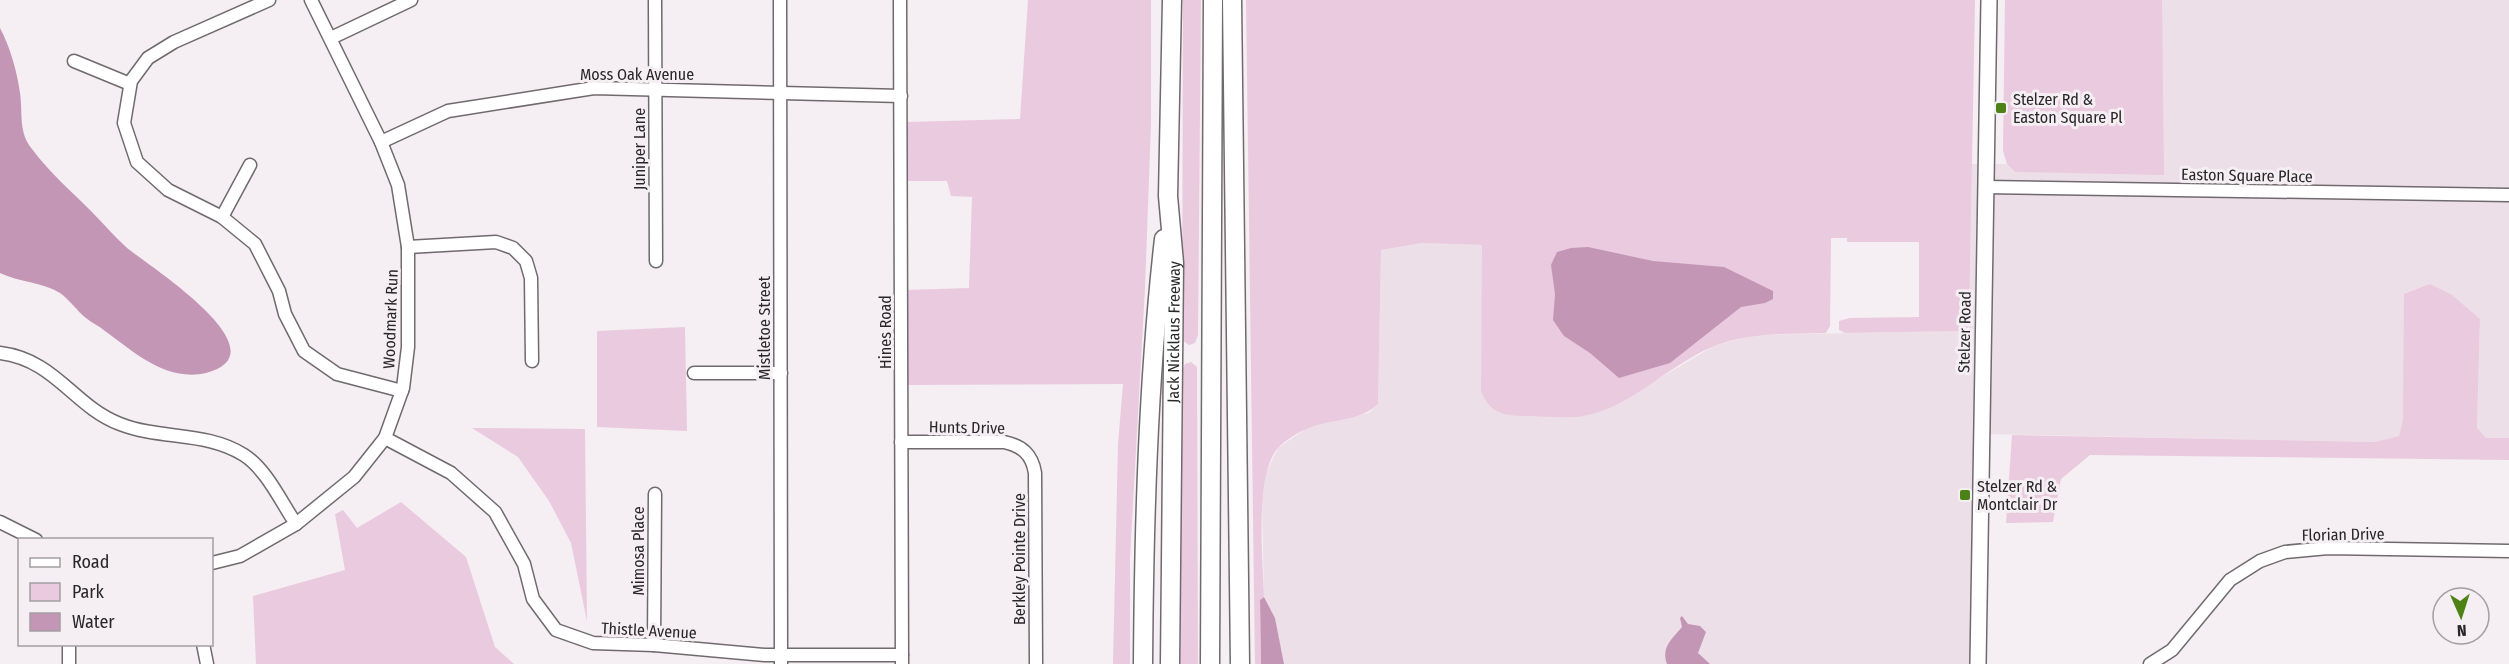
<svg xmlns="http://www.w3.org/2000/svg" width="2509" height="664" viewBox="0 0 2509 664" font-family="'Fira Sans Condensed',sans-serif">
	<style>
		.built { fill: #eddfe8 }
		.green { fill: #eacadf }
		.water { fill: #c496b5 }
		.lines { fill: none; stroke-linecap: round; stroke-linejoin: round }
		.minor-casing { stroke: #706a6e; stroke-width: 15 }
		.major-casing { stroke: #706a6e; stroke-width: 18 }
		.highway-casing { stroke: #706a6e; stroke-width: 21 }
		.minor { stroke: #fff; stroke-width: 12 }
		.major { stroke: #fff; stroke-width: 15 }
		.highway { stroke: #fff; stroke-width: 18 }
		.poi-dot { fill: #4d8217; stroke: #f5eef2; stroke-width: 2 }
		.labels { text-anchor: middle; stroke-width: 6; stroke-linejoin: round; paint-order: stroke }
		.street-label { font-size: 16px; fill: #282628; stroke: #f5eef2 }
		.poi-label { font-size: 16px; fill: #282628; stroke: #f5eef2; text-anchor: start }
	</style>
	<rect width="100%" height="100%" fill="#f5eef2"/>
	<!-- built -->
	<path class="built" d="M2162,0H2509V438H2486L2477,428L2480,319L2403,419L2399,436L2375,442L1981,434L1978,664H1284L1275,618L1264,597L1262,499L1266,473L1278,448L1307,428L1338,419L1369,413L1378,404L1381,250L1422,243L1483,245L1481,391L1635,393L1714,346L1753,335L1965,331L1969,324L1972,164H2007L2015,172L2157,173Z"/>
	<!-- green -->
	<g class="green">
		<path d="M1028,0H1151V124L1145,288L1130,558V664H1113L1118,444L1123,384L908,385L906,290L969,288L972,197L951,196L947,181H905L907,122L1020,119Z"/>
		<path d="M1183,0H1201L1198,335L1195,343L1189,345L1182,340Z"/>
		<path d="M1246,0H1975L1969,324L1965,331L1845,333L1839,330V321L1850,318L1919,317V242H1847V238H1831L1830,326L1826,333C1790,334 1752,332 1717,345C1671,362 1632,408 1583,416C1566,419 1546,416 1528,416C1505,416 1490,414 1481,391L1482,245L1422,243L1381,250L1378,404C1361,421 1331,419 1309,428C1300,431 1285,440 1278,448C1254,474 1263,562 1264,597L1260,600L1261,664H1255Z"/>
		<path d="M2005,0H2162L2164,175L2015,172L2007,164L2003,151Z"/>
		<path d="M2430,284L2452,295L2480,319L2477,428L2486,438H2509V460L2090,455L2061,479L2053,522L2006,523L2012,435L2375,442L2399,436L2403,419L2404,294Z"/>
		<path d="M685,327L687,431L597,427V331Z"/>
		<path d="M1191,362L1197,367L1198,664H1180L1181,372L1185,364Z"/>
		<path d="M472,428L585,429L587,621L571,543L549,501L518,457Z"/>
		<path d="M401,502L466,557L495,647L514,664H256L253,596L345,570L335,514L343,510L357,528Z"/>
	</g>
	<!-- water -->
	<g class="water">
		<path d="M0,28C10,47 17,71 20,93C23,113 18,132 32,149C49,172 71,191 91,211C103,223 114,236 126,247C144,263 287,352 206,373C166,382 134,352 105,331C99,326 92,323 86,318C77,311 70,300 60,293C42,282 19,282 0,273Z"/>
		<path d="M1588,247L1653,261L1724,267L1773,291V299L1765,303L1741,307L1670,363L1619,378L1590,353L1564,336L1553,320L1555,294L1551,265L1557,252L1571,248Z"/>
		<path d="M1264,597L1275,618L1284,664H1261L1260,600Z"/>
		<path d="M1682,616L1688,624L1700,626L1706,632L1698,653L1710,664H1667C1661,647 1672,639 1682,627L1680,618Z"/>
	</g>
	<g class="lines">
		<defs>
			<g id="minor">
				<path d="M269,0L174,42L148,58L131,81L124,123L137,162L168,190L222,217L255,244L279,291L285,314L304,351L337,374L402,391"/>
				<path d="M655,0L656,261"/>
				<path d="M780,0L781,664"/>
				<path d="M900,0L902,664"/>
				<path d="M331,38L411,0"/>
				<path d="M74,61L130,84"/>
				<path d="M381,142L448,111L594,88L901,96"/>
				<path d="M1985,187L2509,195"/>
				<path d="M222,217L250,165"/>
				<path d="M408,247L496,242L513,248L526,261L531,278L532,361"/>
				<path d="M0,353C56,360 73,406 120,424C161,440 206,431 244,455C267,470 281,502 296,524"/>
				<path d="M694,373H781"/>
				<path d="M385,438L451,473L495,512L524,564L533,599L556,630L593,643L654,645L765,655H902"/>
				<path d="M901,442H1004C1022,446 1032,454 1035,473L1036,664"/>
				<path d="M0,522L36,540"/>
				<path d="M212,563L240,556L296,524L354,477L385,438L403,388L408,347V247L398,185L381,142L311,0"/>
				<path d="M203,644L207,664"/>
				<path d="M654,645L655,494"/>
				<path d="M69,664V644"/>
				<path d="M2150,664L2172,650L2230,580L2260,561L2285,552L2328,548L2509,551"/>
			</g>
			<path id="major" d="M1978,664L1989,0"/>
			<g id="highway">
				<path d="M1232,0L1240,664"/>
				<path d="M1143,664C1144,522 1148,381 1164,239"/>
				<path id="s1" d="M1170,664L1174,263L1168,196L1172,0"/>
				<path d="M1210,664L1213,0"/>
			</g>
		</defs>
		<!-- minor casing -->
		<use href="#minor" class="minor-casing"/>
		<!-- major casing -->
		<use href="#major" class="major-casing"/>
		<!-- highway casing -->
		<use href="#highway" class="highway-casing"/>
		<!-- minor -->
		<use href="#minor" class="minor"/>
		<!-- major -->
		<use href="#major" class="major"/>
		<!-- highway -->
		<use href="#highway" class="highway"/>
	</g>
	<!-- markers -->
	<g class="poi-dot">
		<rect x="1995" y="102" width="12" height="12" rx="3"/>
		<rect x="1959" y="489" width="12" height="12" rx="3"/>
	</g>
	<g class="labels">
		<!-- street labels -->
		<g class="street-label">
			<text x="637" y="80">Moss Oak Avenue</text>
			<text transform="translate(639 149) rotate(-90)" y="6">Juniper Lane</text>
			<text transform="translate(2247 175) rotate(1)" y="6">Easton Square Place</text>
			<text transform="translate(390 319) rotate(-88)" y="6">Woodmark Run</text>
			<text transform="translate(764 328) rotate(-90)" y="6">Mistletoe Street</text>
			<text transform="translate(885 332) rotate(-90)" y="6">Hines Road</text>
			<text dy="6" stroke="none"><textPath href="#s1" startOffset="332">Jack Nicklaus Freeway</textPath></text>
			<text transform="translate(1964 332) rotate(-89)" y="6">Stelzer Road</text>
			<text transform="translate(967 427) rotate(1)" y="6">Hunts Drive</text>
			<text transform="translate(2343 534) rotate(-1)" y="6">Florian Drive</text>
			<text transform="translate(638 551) rotate(-90)" y="6">Mimosa Place</text>
			<text transform="translate(1019 559) rotate(-90)" y="6">Berkley Pointe Drive</text>
			<text transform="translate(649 630) rotate(3)" y="6">Thistle Avenue</text>
		</g>
		<!-- poi labels -->
		<g class="poi-label">
			<text x="2013" y="105">Stelzer Rd &amp;<tspan x="2013" dy="18">Easton Square Pl</tspan></text>
			<text x="1977" y="492">Stelzer Rd &amp;<tspan x="1977" dy="18">Montclair Dr</tspan></text>
		</g>
	</g>
	<!-- legend -->
	<rect x="18" y="538" width="195" height="108" fill="#f5eef2" stroke="#a39ea1" stroke-width="1.5"/>
	<rect x="30" y="558" width="30" height="9" fill="#ffffff" stroke="#a39ea1" stroke-width="1.5"/>
	<text x="72" y="568" font-size="18" fill="#282628">Road</text>
	<rect x="30" y="583" width="30" height="18" fill="#eacadf" stroke="#a39ea1" stroke-width="1.5"/>
	<text x="72" y="598" font-size="18" fill="#282628">Park</text>
	<rect x="30" y="613" width="30" height="18" fill="#c496b5" stroke="#a39ea1" stroke-width="1.5"/>
	<text x="72" y="628" font-size="18" fill="#282628">Water</text>
	<!-- north arrow -->
	<g transform="translate(2461 616) rotate(177)"><circle r="28" fill="#f5eef2" stroke="#a39ea1" stroke-width="1.5"/>
	<path d="M0-4.5L10 22L0 15L-10 22Z" fill="#4d8217"/>
	<text y="-9" font-size="16" font-weight="bold" text-anchor="middle" fill="#282628">N</text>
	</g>
</svg>
